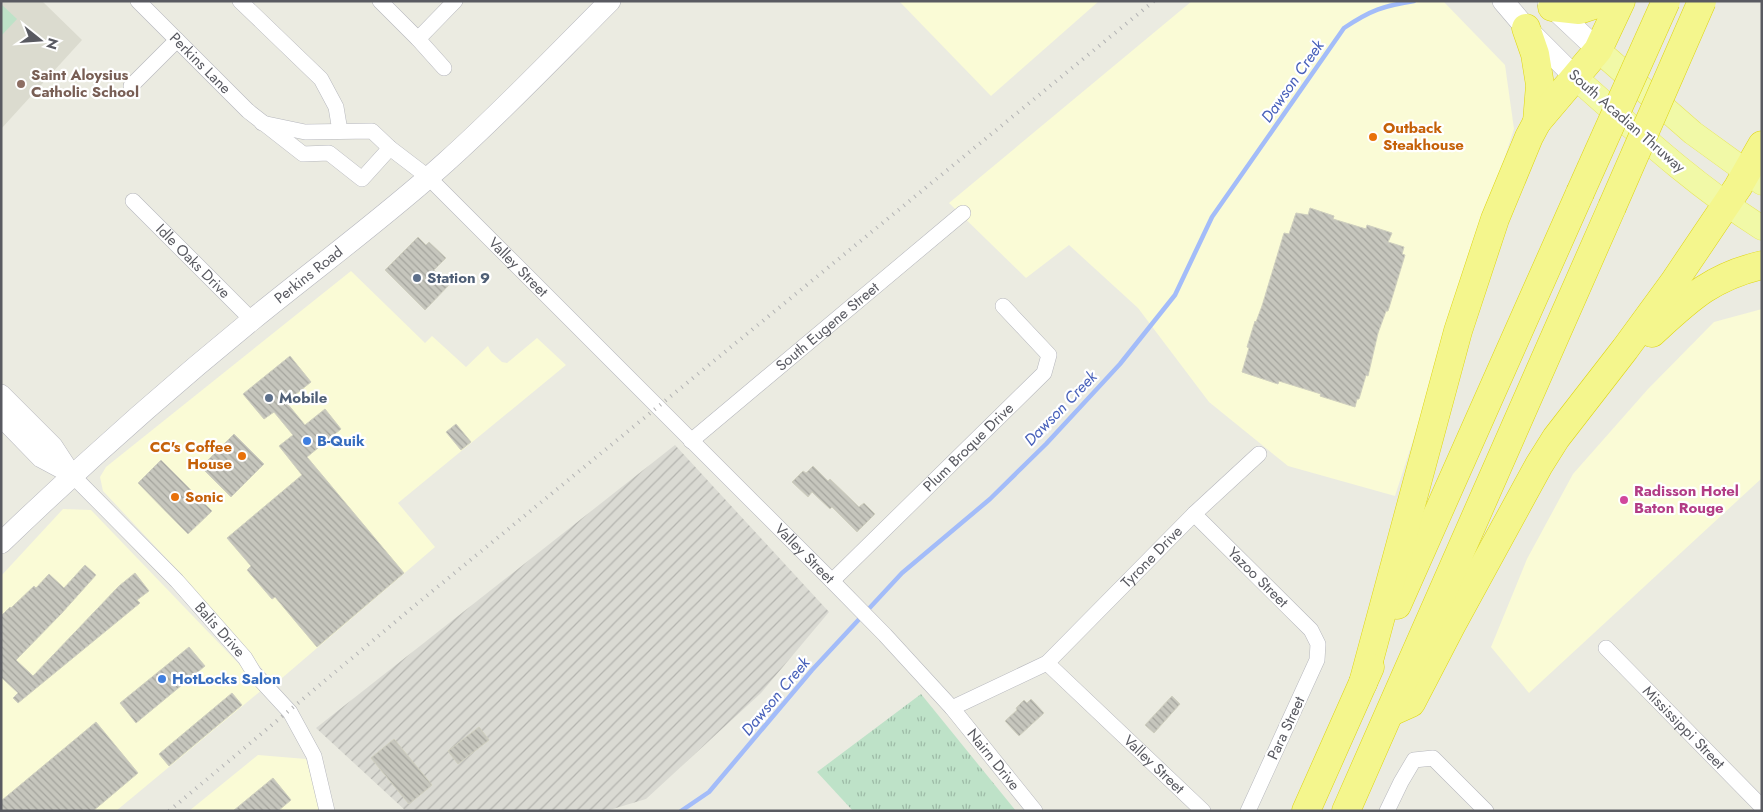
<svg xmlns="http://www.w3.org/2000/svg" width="1763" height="812" viewBox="0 0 1763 812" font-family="Jost,sans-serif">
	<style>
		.commercial { fill: #fafbd6 }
		.industrial { fill: url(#industrial-furrows) }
		.education { fill: #dbdbcf }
		.park { fill: url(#park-tufts) }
		.pitch { fill: #bee2c8 }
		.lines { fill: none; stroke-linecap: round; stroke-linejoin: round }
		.stream { stroke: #a3bcf9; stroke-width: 4.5 }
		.building { fill: url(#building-back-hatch); stroke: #cfcfbf }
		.minor-casing { stroke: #b6b7bd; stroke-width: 16 }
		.tertiary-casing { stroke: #b6b7bd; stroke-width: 20 }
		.secondary-casing { stroke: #b6b7be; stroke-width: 22 }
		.primary-casing { stroke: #e8e65d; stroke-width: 25 }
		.motorway-casing { stroke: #ded50e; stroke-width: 29 }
		.minor { stroke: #fff; stroke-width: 15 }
		.tertiary { stroke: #fff; stroke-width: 19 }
		.secondary { stroke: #fff; stroke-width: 21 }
		.primary { stroke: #f1f9a7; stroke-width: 24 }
		.motorway { stroke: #f4f68d; stroke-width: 28 }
		.rail { stroke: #b3b3b4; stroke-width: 4; stroke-dasharray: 1 6; stroke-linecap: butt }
		.motorway-bridge-casing { stroke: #ded50e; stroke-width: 29; stroke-linecap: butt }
		.motorway-bridge { stroke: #f4f68d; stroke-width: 28 }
		.education-dot { fill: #8d6e63; stroke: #fff; stroke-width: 2 }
		.food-dot { fill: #e8710a; stroke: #fff; stroke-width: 2 }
		.service-dot { fill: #5c6f8a; stroke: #fff; stroke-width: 2 }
		.shop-dot { fill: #3f7fe0; stroke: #fff; stroke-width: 2 }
		.hotel-dot { fill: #d1479c; stroke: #fff; stroke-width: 2 }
		.labels { text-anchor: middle; stroke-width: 4.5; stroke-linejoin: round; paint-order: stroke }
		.street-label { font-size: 15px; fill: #595a61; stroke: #fff }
		.education-label { font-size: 15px; font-weight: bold; fill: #785e54; stroke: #fff; text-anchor: start }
		.food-label { font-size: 15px; font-weight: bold; fill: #c56008; stroke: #fff; text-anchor: start }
		.service-label { font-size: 15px; font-weight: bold; fill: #4e5e75; stroke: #fff; text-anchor: start }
		.shop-label { font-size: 15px; font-weight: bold; fill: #366cbe; stroke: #fff; text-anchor: start }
		.hotel-label { font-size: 15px; font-weight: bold; fill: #b23c85; stroke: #fff; text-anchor: start }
		.water-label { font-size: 16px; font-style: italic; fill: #4861ba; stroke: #fff }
	</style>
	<defs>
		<pattern id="industrial-furrows" width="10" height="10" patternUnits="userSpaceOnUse" patternTransform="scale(1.25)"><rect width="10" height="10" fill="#dadad3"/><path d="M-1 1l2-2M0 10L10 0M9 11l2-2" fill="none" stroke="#b4b4af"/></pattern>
		<pattern id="park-tufts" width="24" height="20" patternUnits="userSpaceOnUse" patternTransform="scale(1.25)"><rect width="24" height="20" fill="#bee2c8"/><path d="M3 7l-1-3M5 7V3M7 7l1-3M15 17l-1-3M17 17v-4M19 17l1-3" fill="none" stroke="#9dbaa6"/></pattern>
		<pattern id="building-back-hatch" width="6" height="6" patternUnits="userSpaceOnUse" patternTransform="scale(1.25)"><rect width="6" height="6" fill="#c6c6bd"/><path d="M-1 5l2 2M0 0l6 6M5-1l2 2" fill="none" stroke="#a4a49d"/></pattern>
	</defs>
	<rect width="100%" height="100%" fill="#ebebe1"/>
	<!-- commercial -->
	<g class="commercial">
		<path d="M899,1H1099L991,96Z"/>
		<path d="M1192,1H1443L1505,65L1514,129L1395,496L1288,466L1209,402L1138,308L1069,245L1026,278L949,203Z"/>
		<path d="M351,271L425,343L432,336L466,367L488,346L491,352L502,362L507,363L537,338L566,365L398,503L435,547L275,684L180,573L103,491L100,477L106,467Z"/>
		<path d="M1762,309V478L1529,693L1491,647L1527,559L1573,474L1648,389L1714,322Z"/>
		<path d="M63,509L91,510L263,689L116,811H1V576Z"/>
		<path d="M258,755L306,759L321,811H189Z"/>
	</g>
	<!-- industrial -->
	<path class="industrial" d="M675,445L829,612L761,693L646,799L606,811H406L316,728Z"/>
	<!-- education -->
	<path class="education" d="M1,1H42L82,40L1,129Z"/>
	<!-- park -->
	<path class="park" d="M921,694L1016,811H853L817,772Z"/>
	<!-- pitch -->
	<path class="pitch" d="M1,4L17,19L1,36Z"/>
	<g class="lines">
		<!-- stream -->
		<path class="stream" d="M681,811L709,792L812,670L902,573L990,499L1046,444L1120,364L1175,295L1212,217L1344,28C1371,10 1383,6 1414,1"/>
	</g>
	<!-- building -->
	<g class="building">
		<path d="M1310,208L1334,216L1333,219L1366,229L1367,225L1392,233L1388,242L1404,247L1402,254L1405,255L1388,311H1386L1378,333L1368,376L1366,375L1359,399H1357L1355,407L1320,396L1321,394L1279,381L1278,384L1242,372L1249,348L1247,347L1255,321L1256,322L1262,306L1284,233L1289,234L1296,213L1308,215Z"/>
		<path d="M418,237L426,245L429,242L446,258L434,270L449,285L425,310L385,270Z"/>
		<path d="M290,356L311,382L286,402L305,425L325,409L341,429L307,457L404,573L317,647L275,597L272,599L247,570L251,566L227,538L302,475L279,446L293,435L274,412L264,419L243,394Z"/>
		<path d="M456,424L471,442L461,450L446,432Z"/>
		<path d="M234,434L264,464L231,497L201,467Z"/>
		<path d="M161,460L212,511L188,534L138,483Z"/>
		<path d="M813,466L828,481L830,479L859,507L864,503L875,514L857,532L832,507L830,509L812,492L808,497L792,482L803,471L806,473Z"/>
		<path d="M85,565L96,575L61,614L16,660L33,676L119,586L135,573L149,591L137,600L140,603L18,703L13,698L18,693L1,677V616L10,607L11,608L34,586L36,588L49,574L64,588Z"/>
		<path d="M189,647L205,666L136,723L120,703Z"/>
		<path d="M232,693L242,705L169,766L159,754Z"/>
		<path d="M1172,696L1180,704L1154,733L1145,725Z"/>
		<path d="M1031,699L1044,713L1019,736L1005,721L1017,710L1016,708L1024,700L1027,703Z"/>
		<path d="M96,722L138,773L93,811H1V801Z"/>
		<path d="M479,727L489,740L458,764L448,751Z"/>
		<path d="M394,739L432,785L409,804L371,758Z"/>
		<path d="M273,778L291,800L278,811H233Z"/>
	</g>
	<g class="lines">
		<defs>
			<g id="minor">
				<path id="s1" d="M138,1L248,111L303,154L329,153L362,179L390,148"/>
				<path d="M240,1L321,79L336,107L340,131"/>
				<path d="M380,1L418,39L444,68"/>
				<path d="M418,39L455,1"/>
				<path d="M131,86L177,40"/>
				<path id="s2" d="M262,123L305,132L372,131L390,148L428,177L832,581L885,635L952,708L1047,663L1203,811"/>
				<path id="s3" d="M133,201L252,320"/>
				<path id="s4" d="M691,441L963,213"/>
				<path id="s5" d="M72,475L177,581L245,658L254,673L290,712L314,756L327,811"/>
				<path id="s6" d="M1194,514L1311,630L1318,644L1317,660L1248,811"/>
				<path id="s7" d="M832,581L1044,373L1049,355L1003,306"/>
				<path id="s8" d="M1606,648L1762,807"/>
				<path id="s9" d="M1047,663L1194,514L1259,454"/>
				<path id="s10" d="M952,708L1035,811"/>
				<path d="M1387,811L1401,782L1414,760L1433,758L1486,811"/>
			</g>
			<g id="tertiary">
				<path d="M1,394L53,446L72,475"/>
				<path d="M1,417L41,458L69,473"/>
			</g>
			<g id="secondary">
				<path d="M1503,1L1526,28L1576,78"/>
				<path d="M1548,3L1598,50"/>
				<path id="s11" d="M1,543C82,465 165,391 252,320C317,267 384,218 446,162C503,111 556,55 610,1"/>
			</g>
			<g id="primary">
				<path d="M1598,50L1693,133L1762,183"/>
				<path d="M1576,78C1636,131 1694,185 1762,228"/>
			</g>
			<g id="motorway">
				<path d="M1552,7L1579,10L1606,1"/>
				<path d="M1526,28L1535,54L1540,85L1537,122"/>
				<path d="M1652,333C1689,299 1711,277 1762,265"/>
				<path d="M1397,605L1580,193"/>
				<path d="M1363,683L1458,331L1495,219L1529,137L1537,122L1598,50L1621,1"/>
				<path d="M1391,712L1411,703L1451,626L1539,465L1556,438L1625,349L1674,282L1738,187L1762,145"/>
				<path d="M1306,811L1370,667"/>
				<path d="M1346,811L1612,207"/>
			</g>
		</defs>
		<!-- minor casing -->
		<use href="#minor" class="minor-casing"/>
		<!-- tertiary casing -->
		<use href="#tertiary" class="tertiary-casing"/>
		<!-- secondary casing -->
		<use href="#secondary" class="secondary-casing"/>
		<!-- primary casing -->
		<use href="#primary" class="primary-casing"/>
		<!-- motorway casing -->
		<use href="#motorway" class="motorway-casing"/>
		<!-- minor -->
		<use href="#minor" class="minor"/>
		<!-- tertiary -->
		<use href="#tertiary" class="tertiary"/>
		<!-- secondary -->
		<use href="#secondary" class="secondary"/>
		<!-- primary -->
		<use href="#primary" class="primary"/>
		<!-- motorway -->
		<use href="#motorway" class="motorway"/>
		<!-- rail -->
		<path class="rail" d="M169,811L413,607L1154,1"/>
		<defs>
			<g id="motorway-bridge">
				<path d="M1580,193L1666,1"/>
				<path d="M1612,207L1702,1"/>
			</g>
		</defs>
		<!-- motorway-bridge casing -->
		<use href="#motorway-bridge" class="motorway-bridge-casing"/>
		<!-- motorway-bridge -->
		<use href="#motorway-bridge" class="motorway-bridge"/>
	</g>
	<!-- markers -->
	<circle class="education-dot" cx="21" cy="84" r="5"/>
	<g class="food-dot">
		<circle cx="1373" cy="137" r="5"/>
		<circle cx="242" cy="456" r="5"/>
		<circle cx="175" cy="497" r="5"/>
	</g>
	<g class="service-dot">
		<circle cx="417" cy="278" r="5"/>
		<circle cx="269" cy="398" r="5"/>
	</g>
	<g class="shop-dot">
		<circle cx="307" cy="441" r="5"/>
		<circle cx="162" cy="679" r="5"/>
	</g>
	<circle class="hotel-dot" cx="1624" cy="500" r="5"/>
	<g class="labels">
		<!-- street labels -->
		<g class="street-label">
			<text dy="5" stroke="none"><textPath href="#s1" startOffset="88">Perkins Lane</textPath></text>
			<text transform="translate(1627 121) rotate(41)" y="5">South Acadian Thruway</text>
			<text dy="5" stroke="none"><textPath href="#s3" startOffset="85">Idle Oaks Drive</textPath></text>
			<text dy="5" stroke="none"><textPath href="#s2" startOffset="311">Valley Street</textPath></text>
			<text dy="5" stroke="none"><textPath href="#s11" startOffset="408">Perkins Road</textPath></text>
			<text dy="5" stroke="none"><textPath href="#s4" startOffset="178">South Eugene Street</textPath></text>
			<text dy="5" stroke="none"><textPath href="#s7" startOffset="191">Plum Broque Drive</textPath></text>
			<text dy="5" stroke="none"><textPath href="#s2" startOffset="716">Valley Street</textPath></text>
			<text dy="5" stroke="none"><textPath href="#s9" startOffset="149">Tyrone Drive</textPath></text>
			<text dy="5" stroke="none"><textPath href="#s6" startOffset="90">Yazoo Street</textPath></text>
			<text dy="5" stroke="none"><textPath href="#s5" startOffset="214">Balis Drive</textPath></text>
			<text dy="5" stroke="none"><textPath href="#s8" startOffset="111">Mississippi Street</textPath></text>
			<text transform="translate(1286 728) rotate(-65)" y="5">Para Street</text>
			<text dy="5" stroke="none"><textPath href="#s10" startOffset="66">Nairn Drive</textPath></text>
			<text dy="5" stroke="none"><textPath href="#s2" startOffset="1182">Valley Street</textPath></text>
		</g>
		<!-- education labels -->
		<g class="education-label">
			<text x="31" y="80">Saint Aloysius<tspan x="31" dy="17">Catholic School</tspan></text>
		</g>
		<!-- food labels -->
		<g class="food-label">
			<text x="1383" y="133">Outback<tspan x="1383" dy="17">Steakhouse</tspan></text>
			<text x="232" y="452" text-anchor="end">CC's Coffee<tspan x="232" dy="17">House</tspan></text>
			<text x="185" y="502">Sonic</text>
		</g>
		<!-- service labels -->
		<g class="service-label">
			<text x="427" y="283">Station 9</text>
			<text x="279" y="403">Mobile</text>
		</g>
		<!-- shop labels -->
		<g class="shop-label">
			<text x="317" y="446">B-Quik</text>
			<text x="172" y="684">HotLocks Salon</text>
		</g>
		<!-- hotel labels -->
		<g class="hotel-label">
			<text x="1634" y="496">Radisson Hotel<tspan x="1634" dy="17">Baton Rouge</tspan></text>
		</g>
		<!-- water labels -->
		<g class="water-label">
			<text transform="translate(1292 81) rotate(-55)" y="6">Dawson Creek</text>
			<text transform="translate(1060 408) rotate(-46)" y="6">Dawson Creek</text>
			<text transform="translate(775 696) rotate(-50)" y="6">Dawson Creek</text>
		</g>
	</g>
	<!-- border -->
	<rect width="1763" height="812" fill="none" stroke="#595a61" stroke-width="5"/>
	<!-- north arrow -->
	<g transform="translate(40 40) rotate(107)" stroke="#ffffff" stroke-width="4" paint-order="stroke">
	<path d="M0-4L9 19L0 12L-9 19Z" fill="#595a61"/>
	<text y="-8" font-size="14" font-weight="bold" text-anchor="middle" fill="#595a61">N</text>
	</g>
</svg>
